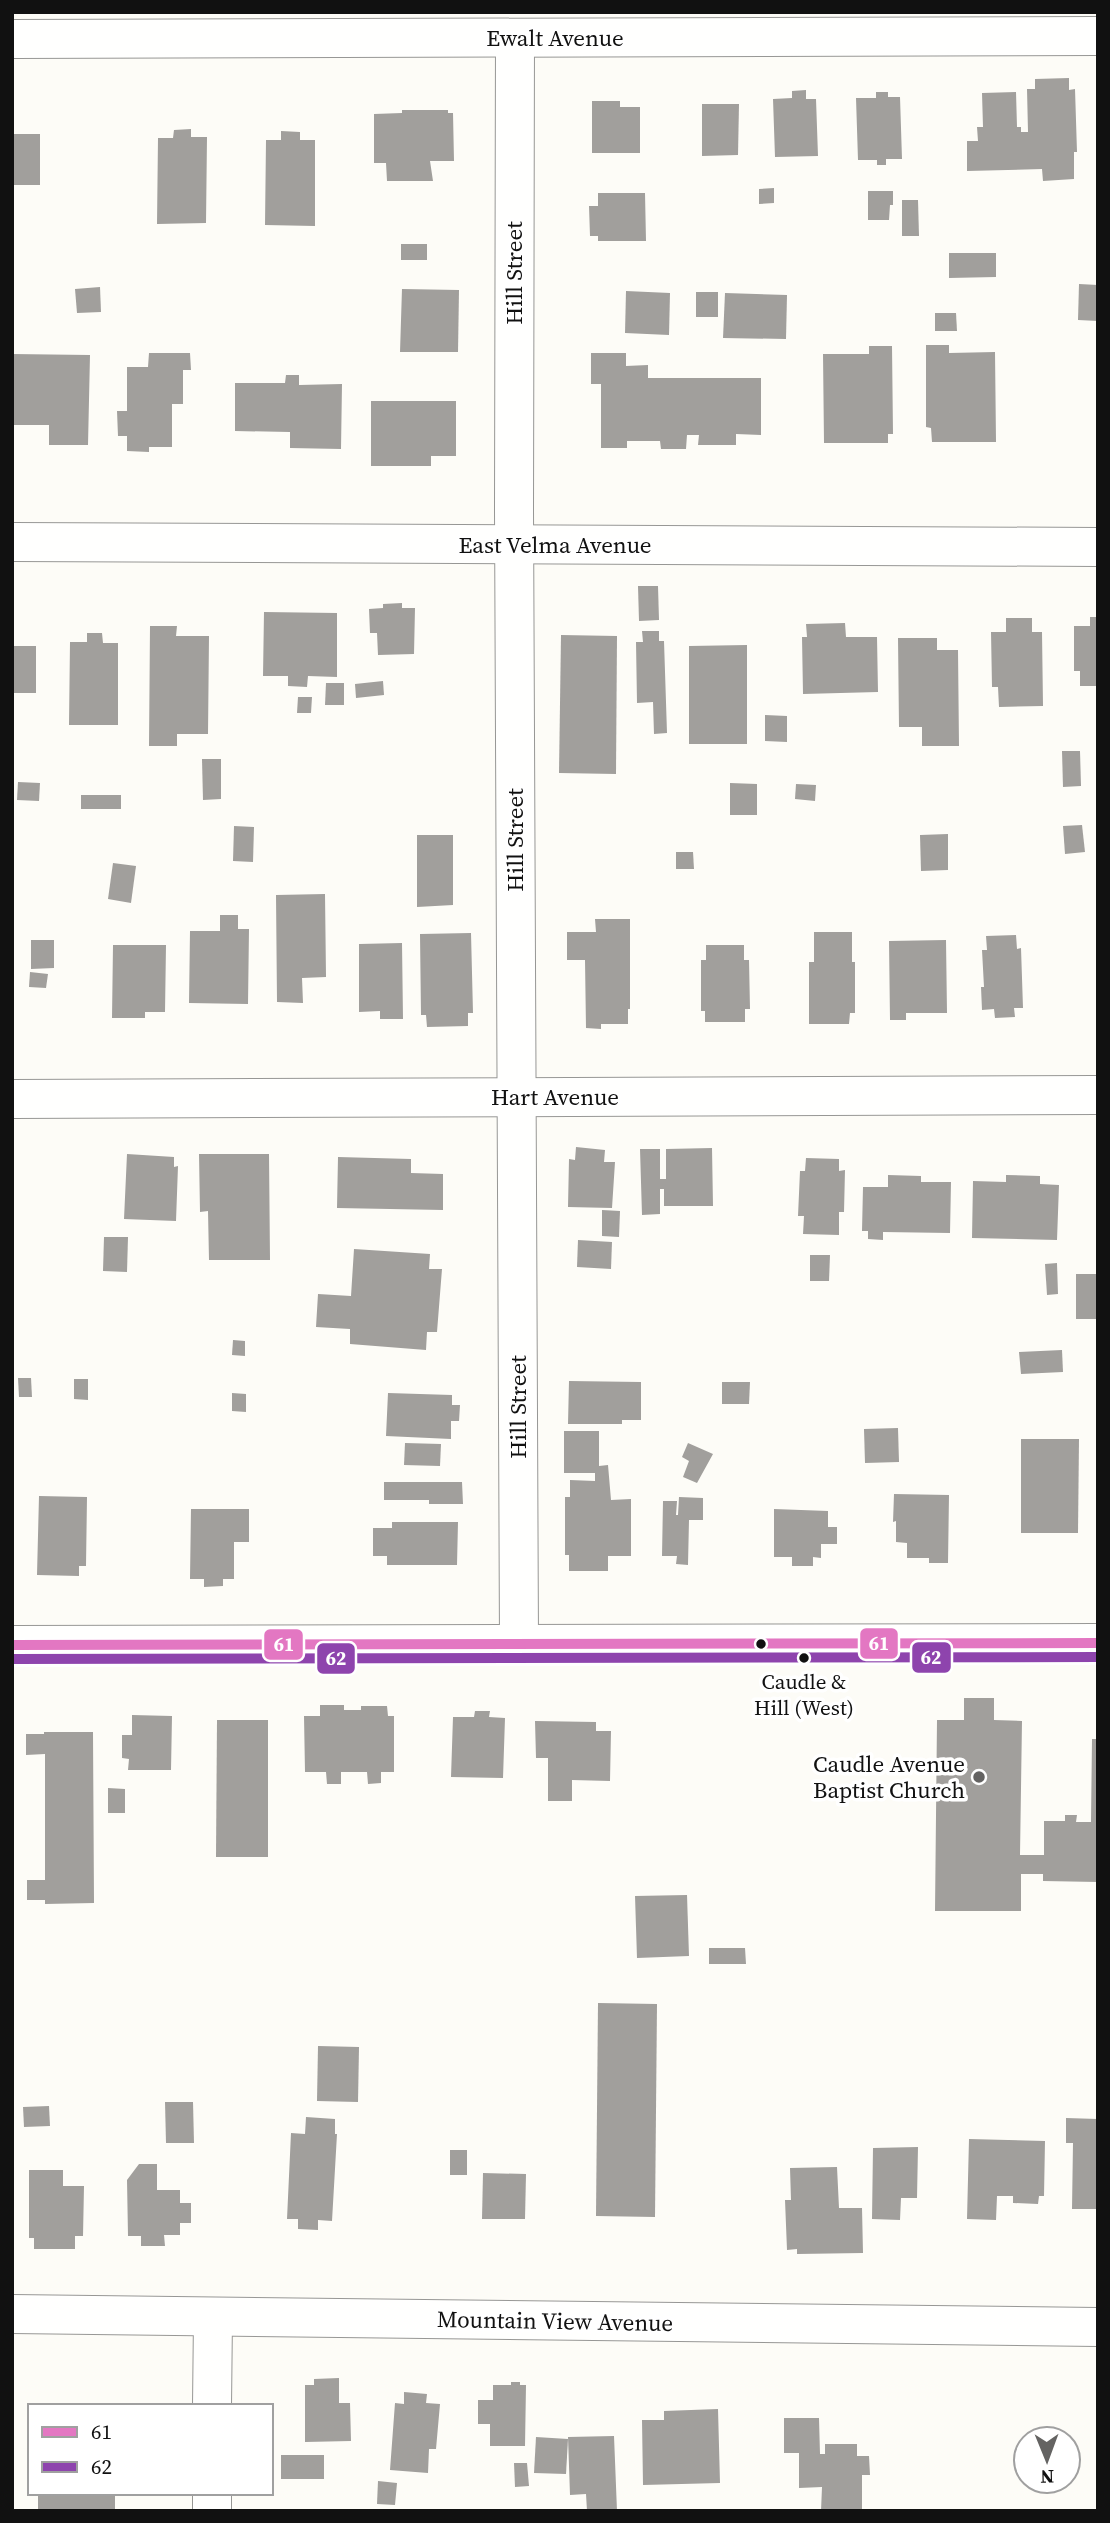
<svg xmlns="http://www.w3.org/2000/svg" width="1110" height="2523" viewBox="0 0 1110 2523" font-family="'Source Serif 4',serif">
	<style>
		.building { fill: #a19f9c }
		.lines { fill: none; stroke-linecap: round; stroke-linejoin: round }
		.minor-casing { stroke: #979795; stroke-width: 40 }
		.minor { stroke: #fffffe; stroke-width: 38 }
		.bus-1-casing { stroke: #fff; stroke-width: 16 }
		.bus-2-casing { stroke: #fff; stroke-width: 16 }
		.bus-1 { stroke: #e377c2; stroke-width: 10 }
		.bus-2 { stroke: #8e44ad; stroke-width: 10 }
		.bus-dot { fill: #111; stroke: #fff; stroke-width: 2.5 }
		.poi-dot { fill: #646362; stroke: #fff; stroke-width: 2.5 }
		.labels { text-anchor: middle; stroke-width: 7; stroke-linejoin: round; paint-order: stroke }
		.bus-label { font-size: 21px; fill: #111; stroke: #fff }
		.street-label { font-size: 23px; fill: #111; stroke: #fff }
		.poi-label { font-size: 23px; fill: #111; stroke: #fff; text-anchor: end }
		.line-badge { stroke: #fff; stroke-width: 2.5 }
		.badge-label { font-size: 19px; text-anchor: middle; font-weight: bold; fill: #fff }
	</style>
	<rect width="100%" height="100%" fill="#fdfcf7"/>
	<!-- building -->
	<g class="building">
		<path d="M1069,78V90L1075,89L1077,152H1074V179L1043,181L1042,169L967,171V141H978L977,127H983L982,93L1016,92L1017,127H1021V132H1028L1027,89H1035V79Z"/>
		<path d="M806,90V99H816L818,156L775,157L773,99L792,98V91Z"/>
		<path d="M876,92H888V97H900L902,159H886V165H877V160H858L856,98H876Z"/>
		<path d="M592,101H620V107H640V153H592Z"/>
		<path d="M702,104H739L738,155L702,156Z"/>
		<path d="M402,110H448V113H453L454,161H430L433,181H387L386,163H374V114L402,113Z"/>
		<path d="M191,129V137H207L206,223L157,224L158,138H173L174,130Z"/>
		<path d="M281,131L300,132V140H315V226L265,225L266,140H281Z"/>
		<rect x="14" y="134" width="26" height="51"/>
		<path d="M774,188V203L759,204V189Z"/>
		<path d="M868,191H893V205H890L889,220H868Z"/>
		<path d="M598,193H645L646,241H598V236H590L589,206H598Z"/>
		<path d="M902,200H918L919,236H902Z"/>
		<rect x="401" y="244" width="26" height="16"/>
		<path d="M949,253H996V277L949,278Z"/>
		<path d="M1079,284L1098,285V321L1078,320Z"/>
		<path d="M100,287L101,312L77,313L75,289Z"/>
		<path d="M402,289L459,290L458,352H400Z"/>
		<path d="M626,291L670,293L669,335L625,333Z"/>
		<rect x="696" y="292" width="22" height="25"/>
		<path d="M725,293L787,295L786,339L723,338Z"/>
		<path d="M935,313H956L957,331H935Z"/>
		<path d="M926,345H949V353L995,352L996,442H932L931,428L926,427Z"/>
		<path d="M869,346H892L893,434H888V443H824L823,354H869Z"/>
		<path d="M149,353H190L191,370H183V404H172V447H149V452L127,451V436H118L117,411H127V367H148Z"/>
		<path d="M591,353H626V366L648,365V378H761V435L736,434V445H698L699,435H687L686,449H661L660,441H627V448H601V384H591Z"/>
		<path d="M12,354L90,355L88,445H49V425H12Z"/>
		<path d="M286,375H299V385L342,384L341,449L290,448V432L235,431V383H285Z"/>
		<path d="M371,401H456V456H431V466H371Z"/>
		<path d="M638,586H658L659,620L639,621Z"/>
		<path d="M402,603V608H415L414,654L378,655L377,633H370L369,609L383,608V604Z"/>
		<path d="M264,612L337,613V677L308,676L307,687L288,686V676H263Z"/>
		<path d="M1090,617H1098V686H1080V671H1074V626H1090Z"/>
		<path d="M1006,618H1032V632H1042L1043,706L999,707L998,687H992L991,632H1006Z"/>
		<path d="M845,623L846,637H877L878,692L803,694L802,637H807L806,624Z"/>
		<path d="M150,626H177L176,636H209L208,734H177V746H149Z"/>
		<path d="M642,631H659V641H664L667,733L654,734L653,702L637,703L636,642H643Z"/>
		<path d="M87,633H102L103,643H118V725H69L70,642H87Z"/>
		<path d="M561,635L617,636L616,774L559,773Z"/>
		<path d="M898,638H937V650H958L959,746H922V727H899Z"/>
		<path d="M747,645V744H689V646Z"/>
		<rect x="12" y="646" width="24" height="47"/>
		<path d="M383,681L384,695L356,698L355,684Z"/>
		<path d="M326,683H344V705H325Z"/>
		<path d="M298,697H312L311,713H297Z"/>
		<path d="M765,715L787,716V742L765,741Z"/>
		<path d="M1062,751H1080L1081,786L1063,787Z"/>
		<path d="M202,759H221V799L203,800Z"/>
		<path d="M18,782L40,783L39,801L17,800Z"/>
		<path d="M730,783L757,784V815H730Z"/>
		<path d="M796,784L816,785L815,801L795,799Z"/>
		<rect x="81" y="795" width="40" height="14"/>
		<path d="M1082,825L1085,852L1065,854L1063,826Z"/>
		<path d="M234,826L254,827L253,862L233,861Z"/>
		<path d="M948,834V870L921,871L920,835Z"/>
		<path d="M417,835H453V905L417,907Z"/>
		<path d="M676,852H693L694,869H676Z"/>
		<path d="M113,863L136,866L131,903L108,899Z"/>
		<path d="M325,894L326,977L302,978L303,1003L277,1002L276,895Z"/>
		<path d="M220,915H238V929H249L248,1004L189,1003L190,931H220Z"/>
		<path d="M595,919H630V1009H628V1024H601V1029L586,1028L585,960H567V932H596Z"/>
		<path d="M814,932H852V962H855V1013H850L849,1024H809V962H814Z"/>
		<path d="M471,933L473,1013H468V1026L427,1027L426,1015H421L420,934Z"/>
		<path d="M1016,935L1017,949L1021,948L1023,1008H1014L1015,1017L995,1018L994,1009L982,1010L981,987H984L982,950H987L986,936Z"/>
		<path d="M31,940H54V968L31,969Z"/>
		<path d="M946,940L947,1013H906V1020H890L889,941Z"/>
		<path d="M402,943L403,1019H380V1011L359,1012V944Z"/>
		<path d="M113,945H166L165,1012H145V1018H112Z"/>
		<path d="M706,945H744V960H749L750,1009H745V1022H705V1011H701V960H706Z"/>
		<path d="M30,972L48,974L46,988L29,987Z"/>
		<path d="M576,1147L605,1150L604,1162H615L612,1208L568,1207L569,1159L575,1160Z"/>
		<path d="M712,1148L713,1206H664V1189H660V1214L642,1215L640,1149H660V1179H666V1149Z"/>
		<path d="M127,1154L174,1157V1167L178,1166L176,1221L124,1219Z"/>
		<path d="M199,1154H269L270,1260H209L208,1211L200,1212Z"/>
		<path d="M338,1157L411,1159V1173L443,1174V1210L337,1208Z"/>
		<path d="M806,1158L839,1159V1171L845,1170L844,1212H839V1235L803,1234L804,1216H798L800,1171H805Z"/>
		<path d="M888,1175L921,1176V1182H951L950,1233L883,1232V1240L868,1239V1231H862L863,1187H888Z"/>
		<path d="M1006,1175L1040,1176V1184L1059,1185L1057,1240L972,1238L973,1181L1006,1182Z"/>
		<path d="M602,1210L620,1211L619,1237L602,1236Z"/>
		<path d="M104,1237H128L127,1272L103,1271Z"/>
		<path d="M578,1240L612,1242L611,1269L577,1267Z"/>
		<path d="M354,1249L430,1254L429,1269H442L437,1332H427L426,1350L350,1344V1329L316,1327L318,1294L351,1296Z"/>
		<path d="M810,1255H830L829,1281H810Z"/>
		<path d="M1057,1263L1058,1294L1047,1295L1045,1264Z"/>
		<rect x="1076" y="1274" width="22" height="45"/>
		<path d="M233,1340L245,1341V1356L232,1355Z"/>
		<path d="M1062,1350L1063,1372L1021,1374L1019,1352Z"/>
		<path d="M18,1378H31L32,1397H19Z"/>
		<path d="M74,1379H88V1400L74,1399Z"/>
		<path d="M569,1381L641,1382V1420H622V1424H568Z"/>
		<path d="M722,1382H750L749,1404H722Z"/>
		<path d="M232,1393L246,1394V1412L232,1411Z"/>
		<path d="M388,1393L452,1395V1405H460L459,1421H451V1439L386,1436Z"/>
		<path d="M898,1428L899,1462L865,1463L864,1429Z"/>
		<path d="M564,1431H599V1466L608,1465L611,1500L631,1499V1556H608V1571H569V1555H565V1497H570V1480L595,1481V1473H564Z"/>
		<path d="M1021,1439H1079L1078,1533H1021Z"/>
		<path d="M405,1443L441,1444L440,1466L404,1465Z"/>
		<path d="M688,1443L713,1454L697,1483L683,1477L689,1461L682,1457Z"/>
		<path d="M384,1482H462L463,1504H429V1500H384Z"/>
		<path d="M894,1494L949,1495L948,1563H929V1558H907V1543L896,1542V1521L893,1522Z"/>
		<path d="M39,1496L87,1497L86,1566H79V1576L37,1575Z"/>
		<path d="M679,1497L703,1498V1520H689L688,1565L676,1564L677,1556H662L663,1501H677L676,1515H678Z"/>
		<path d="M191,1509H249V1542H234V1579H223V1586L204,1587V1579H190Z"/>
		<path d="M774,1509L828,1511V1527H837V1544H821V1558L813,1557V1566H792V1557H774Z"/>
		<path d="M392,1522H458L457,1565H387V1556H373V1528H392Z"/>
		<path d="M964,1698H994V1720L1022,1721L1020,1855H1044V1821H1065V1815H1077L1076,1822H1091L1092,1739H1098V1882L1043,1881V1874H1021V1911H935L937,1720H964Z"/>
		<path d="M320,1705H344V1710H361V1706H387L388,1716H394V1772H381V1783L368,1784L367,1772H341V1784H327L326,1772H305L304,1716H320Z"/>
		<path d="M475,1711H490L489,1717L505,1718L503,1778L451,1777L453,1717H474Z"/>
		<path d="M132,1715L172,1716L171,1770H128L129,1759L122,1758V1735H132Z"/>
		<path d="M217,1720H268V1857H216Z"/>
		<path d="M535,1721L596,1722V1731H611L610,1781L572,1780V1801H548V1758H536Z"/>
		<path d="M44,1732H93L94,1903L45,1904V1900H27V1880H45V1754L26,1755V1734H44Z"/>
		<path d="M108,1788L125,1789V1813H108Z"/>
		<path d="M687,1895L689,1956L637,1958L635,1896Z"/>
		<path d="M709,1948H745L746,1964H709Z"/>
		<path d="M598,2003L657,2004L655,2217L596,2216Z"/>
		<path d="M318,2046L359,2047L358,2102L317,2101Z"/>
		<path d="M165,2102H193L194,2143H166Z"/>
		<path d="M49,2106L50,2126L24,2127L23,2107Z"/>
		<path d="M306,2117L335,2119V2134H337L332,2221L318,2220V2230L298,2229V2219H287L291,2133L305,2134Z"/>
		<path d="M1066,2118L1098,2119V2209H1072L1073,2143H1066Z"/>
		<path d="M969,2139L1045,2141L1044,2196H1039L1038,2204L1013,2203V2196H997L996,2220L967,2219Z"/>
		<path d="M918,2147L917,2198H901L900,2220L872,2219L873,2148Z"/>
		<rect x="450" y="2150" width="17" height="25"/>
		<path d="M139,2164H157V2190H180V2203H191V2223H180V2235H164L165,2246H141V2236H128L127,2180Z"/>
		<path d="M837,2167L839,2208H862L863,2253L797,2254V2249L787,2250L785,2200H791L790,2168Z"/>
		<path d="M29,2170H63V2186H84L83,2236H75V2249H34V2238H29Z"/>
		<path d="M483,2173L526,2174L525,2219H482Z"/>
		<path d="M339,2378V2403H350L351,2441L305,2442V2385H314V2379Z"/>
		<path d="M511,2382H520V2385H526L525,2446H490V2424H478V2400H493V2385H511Z"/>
		<path d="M404,2392L427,2394L426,2403L440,2404L436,2449H429L428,2473L390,2470L395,2403L404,2404Z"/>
		<path d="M718,2409L720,2483L643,2485L642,2420H664V2411Z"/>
		<path d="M784,2418H819L820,2454H825V2444H857V2456H869L870,2475H862V2511H821L822,2487L799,2488V2453H784Z"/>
		<path d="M614,2436L617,2511H587L586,2494L570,2495L568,2437Z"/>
		<path d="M536,2437L568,2439L566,2474L534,2473Z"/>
		<rect x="281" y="2455" width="43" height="24"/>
		<path d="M514,2463H527L529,2486L515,2487Z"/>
		<path d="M378,2481L397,2483L395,2505L377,2504Z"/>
		<rect x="38" y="2493" width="77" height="18"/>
	</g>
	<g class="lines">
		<defs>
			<g id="minor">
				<path d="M515,38L514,510L519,1642"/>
				<path d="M12,39L1098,36"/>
				<path d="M12,542L1098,547"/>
				<path d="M12,1099L1098,1095"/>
				<path d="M12,1645L1098,1643"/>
				<path d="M12,2314L1098,2327"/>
				<path d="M212,2406L213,2317"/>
				<path d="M212,2511V2493"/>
			</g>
		</defs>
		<!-- minor casing -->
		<use href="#minor" class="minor-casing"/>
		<!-- minor -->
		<use href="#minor" class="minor"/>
		<defs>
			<path id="bus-1" d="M12,1645L1098,1643"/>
			<path id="bus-2" d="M12,1659L1098,1657"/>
		</defs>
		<!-- bus-1 casing -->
		<use href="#bus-1" class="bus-1-casing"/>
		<!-- bus-2 casing -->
		<use href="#bus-2" class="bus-2-casing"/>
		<!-- bus-1 -->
		<use href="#bus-1" class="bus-1"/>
		<!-- bus-2 -->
		<use href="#bus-2" class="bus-2"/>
	</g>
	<!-- markers -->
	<g class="bus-dot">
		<circle cx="761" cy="1644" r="6"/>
		<circle cx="804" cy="1658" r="6"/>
	</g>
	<circle class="poi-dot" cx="979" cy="1777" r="7"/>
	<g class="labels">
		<!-- bus labels -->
		<g class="bus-label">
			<text x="804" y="1689">Caudle &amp;<tspan x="804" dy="26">Hill (West)</tspan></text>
		</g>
		<!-- street labels -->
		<g class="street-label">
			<text x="555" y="46">Ewalt Avenue</text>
			<text transform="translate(514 273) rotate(-90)" y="8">Hill Street</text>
			<text x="555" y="553">East Velma Avenue</text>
			<text transform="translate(515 840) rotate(-90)" y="8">Hill Street</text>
			<text x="555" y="1105">Hart Avenue</text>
			<text transform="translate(518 1407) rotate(-90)" y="8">Hill Street</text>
			<text transform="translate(555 2321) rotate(1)" y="8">Mountain View Avenue</text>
		</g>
		<!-- poi labels -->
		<g class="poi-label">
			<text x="965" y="1772">Caudle Avenue<tspan x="965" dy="26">Baptist Church</tspan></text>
		</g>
	</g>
	<g class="line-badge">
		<rect x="859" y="1627" width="40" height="33" rx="7" fill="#e377c2"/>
		<rect x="263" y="1628" width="41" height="33" rx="7" fill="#e377c2"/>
		<rect x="911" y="1641" width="41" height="33" rx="7" fill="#8e44ad"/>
		<rect x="316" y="1642" width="40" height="33" rx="7" fill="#8e44ad"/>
	</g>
	<g class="badge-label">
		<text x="879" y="1650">61</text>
		<text x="284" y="1651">61</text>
		<text x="931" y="1664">62</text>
		<text x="336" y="1665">62</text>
	</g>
	<!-- border -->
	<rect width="1110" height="2523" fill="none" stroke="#111111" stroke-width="28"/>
	<!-- legend -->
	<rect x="28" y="2404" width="245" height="91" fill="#ffffff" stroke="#a0a0a0" stroke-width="2"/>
	<rect x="42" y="2427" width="35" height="10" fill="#e377c2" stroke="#a0a0a0" stroke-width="2"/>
	<text x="91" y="2439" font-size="21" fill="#111111">61</text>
	<rect x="42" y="2462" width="35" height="10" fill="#8e44ad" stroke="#a0a0a0" stroke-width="2"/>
	<text x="91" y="2474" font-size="21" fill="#111111">62</text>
	<!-- north arrow -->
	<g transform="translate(1047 2460) rotate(179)"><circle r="33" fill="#ffffff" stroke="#a0a0a0" stroke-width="2"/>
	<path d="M0-5L12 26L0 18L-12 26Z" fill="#646362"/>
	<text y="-10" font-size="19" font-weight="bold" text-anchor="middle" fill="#111111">N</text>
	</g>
</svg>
